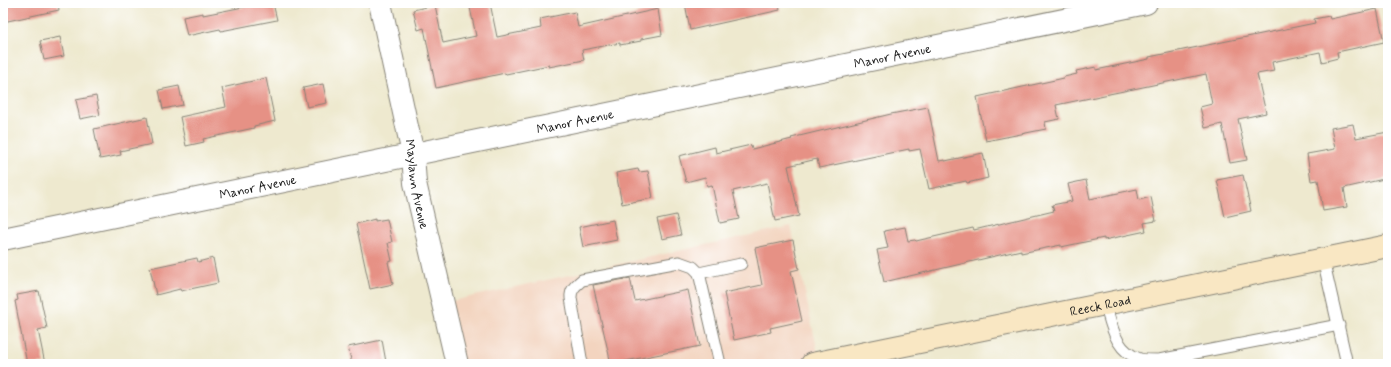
<svg xmlns="http://www.w3.org/2000/svg" width="1391" height="367" viewBox="0 0 1391 367" font-family="Mynerve,sans-serif">
	<style>
		.built { fill: #f3d4bf }
		.building { fill: #e69185 }
		.lines { fill: none; stroke-linecap: round; stroke-linejoin: round }
		.lane-casing { stroke: #858276; stroke-width: 13 }
		.street-casing { stroke: #858276; stroke-width: 24 }
		.secondary-casing { stroke: #858276; stroke-width: 24 }
		.lane { stroke: #fff; stroke-width: 11 }
		.street { stroke: #fff; stroke-width: 22 }
		.secondary { stroke: #f9e7c3; stroke-width: 22 }
		.labels { text-anchor: middle; stroke-width: 3; stroke-linejoin: round; paint-order: stroke }
		.street-label { font-size: 13px; fill: #1c1c1c; stroke: #fff }
	</style>
	<rect width="100%" height="100%" fill="#fff"/>
	<filter id="ink" filterUnits="userSpaceOnUse"><feTurbulence type="fractalNoise" baseFrequency=".025" numOctaves="2"/><feDisplacementMap in="SourceGraphic" scale="8" xChannelSelector="R" yChannelSelector="G"/><feConvolveMatrix kernelMatrix="1 2 1 2 8 2 1 2 1" color-interpolation-filters="sRGB"/></filter>
	<filter id="wash" filterUnits="userSpaceOnUse"><feTurbulence type="fractalNoise" baseFrequency=".012" numOctaves="4" result="noise"/><feDisplacementMap in="SourceGraphic" scale="16" xChannelSelector="R" yChannelSelector="G"/><feGaussianBlur stdDeviation="0.9" result="paint"/><feColorMatrix in="noise" values="0 0 0 0 0 0 0 0 0 0 0 0 0 0 0 0 0 1.4 0 .05"/><feComposite in="paint" operator="in"/></filter>
	<g filter="url(#wash)">
		<rect width="100%" height="100%" fill="#eee9cf"/>
		<!-- built -->
		<path class="built" d="M791,226L820,363L812,364H457L443,303Z"/>
		<g id="blocks">
			<!-- building -->
			<g class="building">
				<path d="M3,3H58L59,10L3,22Z"/>
				<path d="M264,3H273L277,20L221,31L220,29L187,36L183,17L203,13V15Z"/>
				<path d="M469,3H490L497,37L541,28L540,19L575,12L578,27L658,9L662,35L641,39V41L620,45V43L582,50L584,60L549,67V65L506,74L505,73L436,88L424,28L418,30L413,10L435,5L443,43L476,36Z"/>
				<path d="M685,3H779L780,10L690,30Z"/>
				<path d="M1377,9L1384,42L1337,52L1338,58L1322,62L1320,52L1272,62L1274,71L1257,74L1266,113L1238,119L1247,160L1230,163L1222,124L1205,128L1200,107L1212,104L1206,74L1056,105L1059,119L1045,122L1046,129L986,141L977,97L1064,78V77L1077,74L1076,71L1096,67V70L1149,59V57L1315,23L1314,19L1329,16L1330,19Z"/>
				<path d="M60,37L64,56L44,60L40,41Z"/>
				<path d="M266,78L275,121L254,126V128L203,139L204,142L186,146L180,117L226,107L222,88Z"/>
				<path d="M323,84L327,103L307,107L303,88Z"/>
				<path d="M179,86L183,105L163,109L159,90Z"/>
				<path d="M96,96L100,115L80,119L76,100Z"/>
				<path d="M928,107L939,161L945,160V161L983,153L988,178L967,183L966,181L929,189L920,149L909,151V149L819,168L817,159L788,166L799,216L775,221L767,183L733,191L739,219L720,223L712,185L707,186L705,177L686,182L679,156L715,147L716,153L751,145L752,149L792,139L791,138L891,114Z"/>
				<path d="M147,117L152,144L120,151L121,155L100,159L94,129Z"/>
				<path d="M1353,124L1356,138L1388,132V178L1344,188L1347,207L1323,211L1318,180L1311,181L1307,154L1335,149L1331,128Z"/>
				<path d="M638,169L639,172L648,171L653,198L622,204L616,173Z"/>
				<path d="M1243,175L1251,211L1225,217L1217,180Z"/>
				<path d="M1086,180L1090,199L1137,189L1139,200L1151,197L1156,221L1144,223L1146,231L1104,240V238L1061,247V245L1021,253V250L884,282L877,250L888,248L884,231L905,227L908,241L915,240L916,241L973,228L974,230L1054,211L1052,205L1072,201L1068,184Z"/>
				<path d="M676,215L681,235L662,239L657,219Z"/>
				<path d="M375,219V221L387,219L392,242L388,243L392,261L388,262L393,284L370,289L356,224Z"/>
				<path d="M613,220L617,240L583,247L579,227Z"/>
				<path d="M793,240L799,269L791,271L802,321L770,328L771,332L734,340L724,293L762,285L755,248Z"/>
				<path d="M197,258L198,262L213,258L218,283L181,291L180,289L156,295L150,268Z"/>
				<path d="M630,278L635,301L688,290L700,346L611,364L593,285Z"/>
				<path d="M39,291L47,328L38,330L45,364H27L15,301L18,300L17,295Z"/>
				<path d="M382,340L386,362L377,364H352L348,347Z"/>
			</g>
		</g>
	</g>
	<g filter="url(#ink)">
		<use href="#blocks" fill-opacity="0" stroke="#858276" stroke-width="1"/>
		<g class="lines">
			<defs>
				<g id="lane">
					<path d="M1323,259L1347,364"/>
					<path d="M699,273L741,264"/>
					<path d="M1105,304C1112,326 1115,351 1140,359C1145,360 1153,360 1159,360L1339,325"/>
					<path d="M582,364L571,298C570,290 576,285 582,280L679,262L693,267L699,273L720,364"/>
				</g>
				<g id="street">
					<path id="s1" d="M380,3L413,154L415,183L457,364"/>
					<path id="s2" d="M3,239L1146,3"/>
				</g>
				<g id="secondary">
					<path id="s3" d="M812,364L1388,246"/>
				</g>
			</defs>
			<!-- lane casing -->
			<use href="#lane" class="lane-casing"/>
			<!-- street casing -->
			<use href="#street" class="street-casing"/>
			<!-- secondary casing -->
			<use href="#secondary" class="secondary-casing"/>
			<!-- lane -->
			<use href="#lane" class="lane"/>
			<!-- street -->
			<use href="#street" class="street"/>
			<!-- secondary -->
			<use href="#secondary" class="secondary"/>
		</g>
	</g>
	<g class="labels">
		<!-- street labels -->
		<g class="street-label">
			<text dy="5" stroke="none"><textPath href="#s2" startOffset="908">Manor Avenue</textPath></text>
			<text dy="5" stroke="none"><textPath href="#s2" startOffset="584">Manor Avenue</textPath></text>
			<text dy="5" stroke="none"><textPath href="#s1" startOffset="185">Maylawn Avenue</textPath></text>
			<text dy="5" stroke="none"><textPath href="#s2" startOffset="260">Manor Avenue</textPath></text>
			<text dy="5" stroke="none"><textPath href="#s3" startOffset="294">Reeck Road</textPath></text>
		</g>
	</g>
	<!-- margin -->
	<rect width="1391" height="367" fill="none" stroke="#fff" stroke-width="16"/>
</svg>
